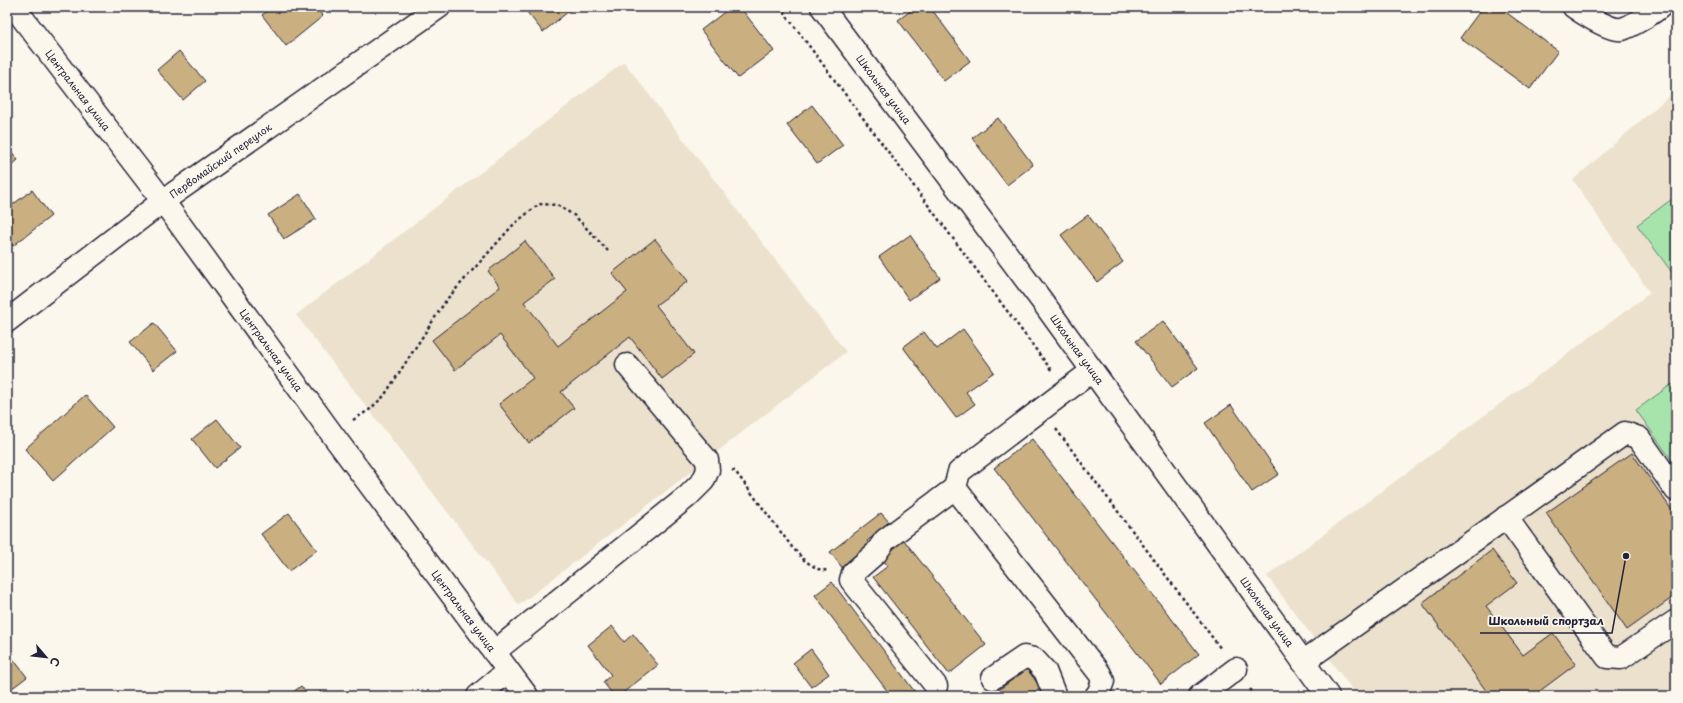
<svg xmlns="http://www.w3.org/2000/svg" width="1683" height="703" viewBox="0 0 1683 703" font-family="'Playpen Sans',sans-serif">
	<style>
		.built { fill: #ece1cc }
		.green { fill: #a6e4ab; stroke: #648373 }
		.building { fill: #caaf80; stroke: #22223b }
		.lines { fill: none; stroke-linecap: round; stroke-linejoin: round }
		.minor-casing { stroke: #22223b; stroke-width: 25 }
		.path { stroke: #22223b; stroke-width: 2.5; stroke-dasharray: 3 3; stroke-linecap: butt }
		.minor { stroke: #fbf7ec; stroke-width: 22 }
		.labels { text-anchor: middle; stroke-width: 3.5; stroke-linejoin: round; paint-order: stroke }
		.street-label { font-size: 10px; fill: #22223b; stroke: #fbf7ec }
		.leader { fill: none; stroke: #22223b; stroke-width: 1.5 }
		.callout-dot { fill: #22223b; stroke: #fbf7ec; stroke-width: 1.5 }
		.callout-label { font-size: 11px; text-anchor: middle; font-weight: bold; fill: #22223b; stroke: #fbf7ec; stroke-width: 3.5; stroke-linejoin: round; paint-order: stroke }
	</style>
	<rect width="100%" height="100%" fill="#fbf7ec"/>
	<filter id="ink" filterUnits="userSpaceOnUse"><feTurbulence type="fractalNoise" baseFrequency=".025" numOctaves="2"/><feDisplacementMap in="SourceGraphic" scale="8" xChannelSelector="R" yChannelSelector="G"/><feConvolveMatrix kernelMatrix="1 2 1 2 8 2 1 2 1" color-interpolation-filters="sRGB"/></filter>
	<g filter="url(#ink)">
		<!-- built -->
		<g class="built">
			<path d="M624,62L846,352L519,605L296,315Z"/>
			<path d="M1676,90V696H1357L1267,576L1650,293L1573,180Z"/>
		</g>
		<!-- green -->
		<g class="green">
			<path d="M1676,196V278L1637,225Z"/>
			<path d="M1672,384L1676,390V466L1636,410Z"/>
		</g>
		<!-- building -->
		<g class="building">
			<path d="M272,7H315L323,16L286,46L262,15Z"/>
			<path d="M523,7H574L543,32Z"/>
			<path d="M731,7H740L774,51L738,78L701,30Z"/>
			<path d="M916,7H930L970,61L944,81L898,20Z"/>
			<path d="M1483,7H1499L1558,51L1530,89L1460,38Z"/>
			<path d="M179,51L205,81L183,100L157,70Z"/>
			<path d="M812,105L843,145L817,164L787,125Z"/>
			<path d="M998,118L1033,165L1007,185L972,138Z"/>
			<path d="M7,146L18,160L7,169Z"/>
			<path d="M32,190L51,216L13,246L7,239V209Z"/>
			<path d="M300,194L316,219L284,239L268,215Z"/>
			<path d="M1088,215L1123,262L1097,282L1061,235Z"/>
			<path d="M910,235L940,278L909,300L879,257Z"/>
			<path d="M655,239L688,281L656,305L694,354L662,379L630,337L561,392L574,408L529,443L499,404L533,378L500,335L455,370L432,340L500,287L488,271L525,241L555,279L524,302L558,346L627,292L612,273Z"/>
			<path d="M1163,321L1198,368L1172,387L1136,341Z"/>
			<path d="M154,323L177,351L153,370L130,342Z"/>
			<path d="M963,329L994,372L966,392L975,404L956,418L903,347L924,332L937,349Z"/>
			<path d="M85,395L113,427L53,481L25,449Z"/>
			<path d="M1231,405L1279,474L1252,492L1205,423Z"/>
			<path d="M217,419L240,448L215,468L192,439Z"/>
			<path d="M1032,439L1199,654L1161,684L994,468Z"/>
			<path d="M1632,453L1676,516V595L1627,630L1546,513Z"/>
			<path d="M289,513L317,550L289,571L261,534Z"/>
			<path d="M881,513L890,523L867,541L872,548L844,570L830,552Z"/>
			<path d="M903,539L986,645L949,674L873,577L888,566L881,557Z"/>
			<path d="M1492,550L1517,583L1486,606L1523,655L1553,633L1576,664L1533,696H1490L1422,603Z"/>
			<path d="M832,582L918,696H891L815,595Z"/>
			<path d="M612,626L624,642L633,634L658,665L619,696H614L603,682L611,675L588,645Z"/>
			<path d="M811,649L829,674L811,687L793,663Z"/>
			<path d="M7,651L27,677L7,692Z"/>
			<path d="M1027,669L1041,688L1029,696H1000L997,691Z"/>
			<path d="M301,686L309,696H288Z"/>
			<path d="M321,691L325,696H315Z"/>
		</g>
		<g class="lines">
			<defs>
				<g id="minor">
					<path id="s1" d="M14,7L163,201L332,434L527,696"/>
					<path id="s2" d="M822,7L1042,301L1328,696"/>
					<path d="M1574,7C1584,14 1610,31 1622,29C1630,27 1653,13 1660,7"/>
					<path id="s3" d="M7,321L163,201L439,7"/>
					<path d="M1092,371L959,472L955,488L1100,674L1103,681L1099,692L1096,696"/>
					<path d="M1506,517L1607,657L1621,658L1676,621"/>
					<path d="M494,652L688,496L703,481L708,470L707,460L627,365"/>
					<path d="M1303,662L1625,433L1639,438L1676,490"/>
					<path d="M993,678L1024,657L1034,659L1045,671L1055,696"/>
					<path d="M936,686L851,580L853,573L876,553L885,540L955,488"/>
					<path d="M478,696L508,671"/>
					<path d="M1200,696L1236,669"/>
				</g>
			</defs>
			<!-- minor casing -->
			<use href="#minor" class="minor-casing"/>
			<!-- path -->
			<g class="path">
				<path d="M780,7L1052,371"/>
				<path d="M353,420L369,410L384,396L447,299L514,224L539,204L557,205L575,216L608,251"/>
				<path d="M1056,429L1221,649"/>
				<path d="M732,470L735,471L792,547L805,561L818,569L829,571"/>
				<path d="M1250,689L1256,696"/>
			</g>
			<!-- minor -->
			<use href="#minor" class="minor"/>
		</g>
	</g>
	<g class="labels">
		<!-- street labels -->
		<g class="street-label">
			<text dy="4" stroke="none"><textPath href="#s2" startOffset="103">Школьная улица</textPath></text>
			<text dy="4" stroke="none"><textPath href="#s1" startOffset="105">Центральная улица</textPath></text>
			<text dy="4" stroke="none"><textPath href="#s3" startOffset="267">Первомайский переулок</textPath></text>
			<text dy="4" stroke="none"><textPath href="#s2" startOffset="427">Школьная улица</textPath></text>
			<text dy="4" stroke="none"><textPath href="#s1" startOffset="429">Центральная улица</textPath></text>
			<text dy="4" stroke="none"><textPath href="#s1" startOffset="753">Центральная улица</textPath></text>
			<text dy="4" stroke="none"><textPath href="#s2" startOffset="751">Школьная улица</textPath></text>
		</g>
	</g>
	<!-- callouts -->
	<path class="leader" d="M1626 556L1612 633H1480"/>
	<circle class="callout-dot" cx="1626" cy="556" r="4"/>
	<g class="callout-label">
		<text x="1546" y="625">Школьный спортзал</text>
	</g>
	<!-- margin -->
	<rect width="1683" height="703" fill="none" stroke="#fbf7ec" stroke-width="24"/>
	<rect x="12" y="12" width="1659" height="679" fill="none" stroke="#22223b" stroke-width="1.5" filter="url(#ink)"/>
	<!-- north arrow -->
	<g transform="translate(46 657) rotate(118)" stroke="#fbf7ec" stroke-width="3" paint-order="stroke">
	<path d="M0-3L7 15L0 10L-7 15Z" fill="#22223b"/>
	<text y="-6" font-size="11" font-weight="bold" text-anchor="middle" fill="#22223b">С</text>
	</g>
</svg>
